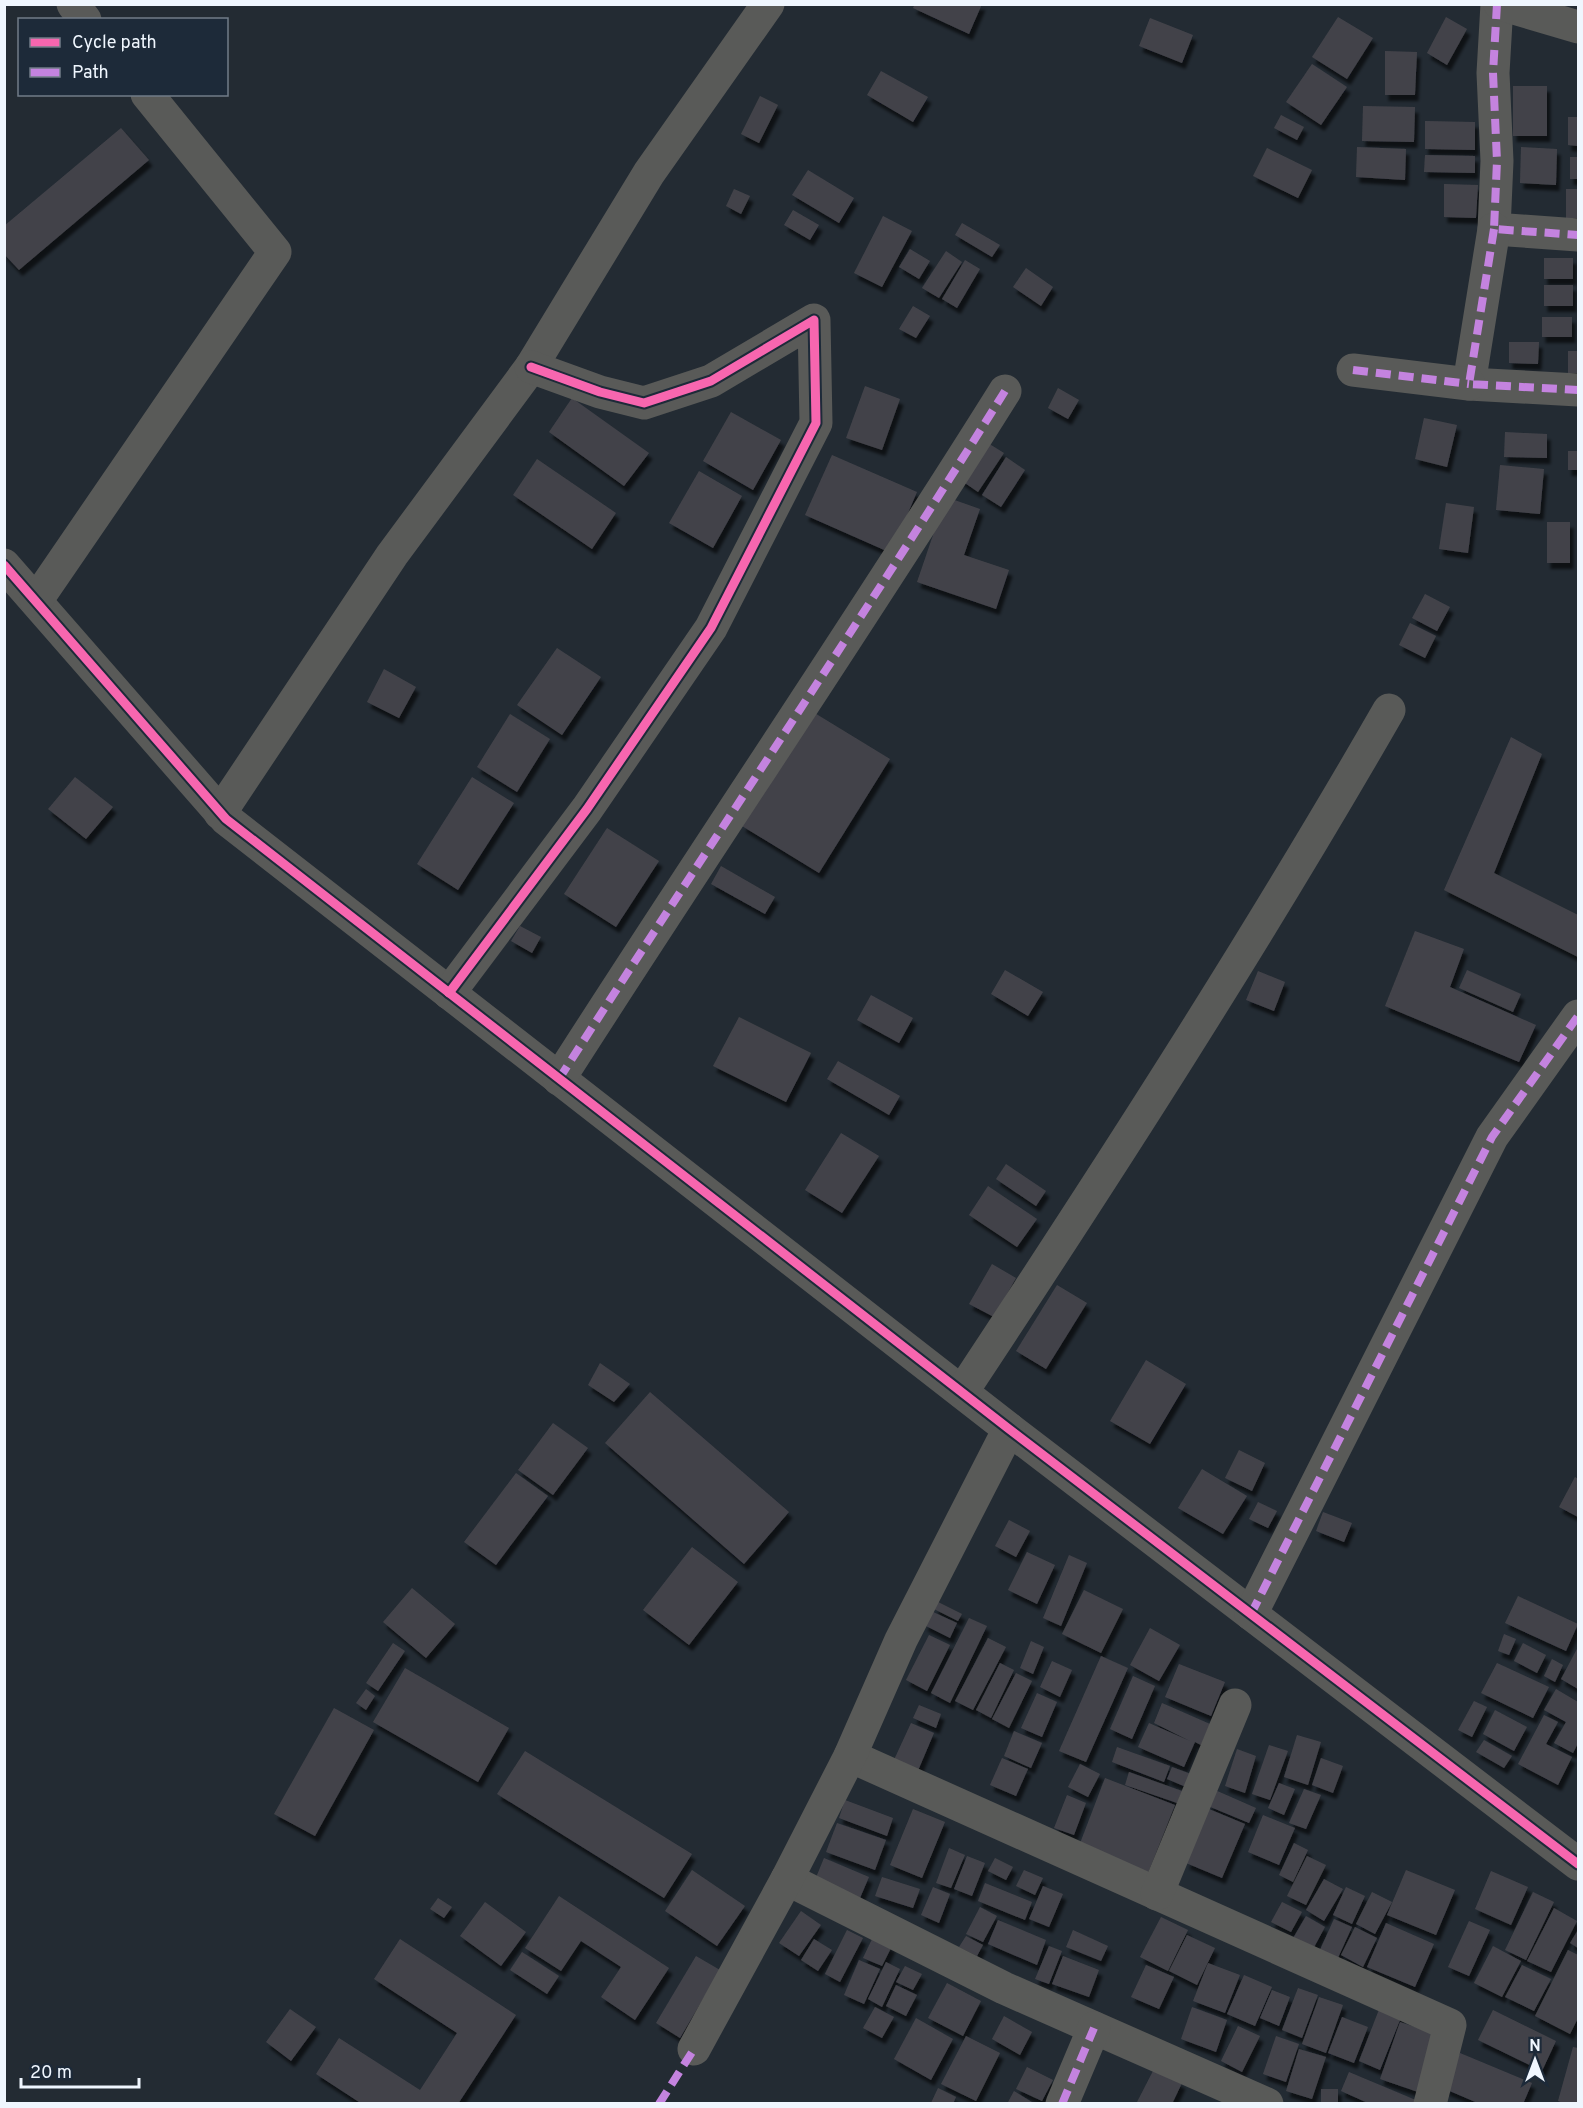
<svg xmlns="http://www.w3.org/2000/svg" width="1583" height="2108" viewBox="0 0 1583 2108" font-family="Overpass,sans-serif">
	<style>
		.building { fill: #43434a; filter: url(#shadow) }
		.lines { fill: none; stroke-linecap: round; stroke-linejoin: round }
		.minor { stroke: #595a58; stroke-width: 33 }
		.quiet { stroke: #c483df; stroke-width: 8; stroke-dasharray: 15 8; stroke-linecap: butt }
		.cycleway-casing { stroke: #1d2a39; stroke-width: 13 }
		.cycleway { stroke: #f766af; stroke-width: 9 }
	</style>
	<defs>
		<filter id="shadow"><feDropShadow dx="3.5" dy="6" stdDeviation="1.5" flood-color="#0009"/></filter>
	</defs>
	<rect width="100%" height="100%" fill="#232b33"/>
	<!-- building -->
	<g class="building">
		<path d="M915,4H982L969,34L913,8Z"/>
		<path d="M1338,17L1373,38L1347,79L1312,57Z"/>
		<path d="M1446,17L1467,29L1447,65L1427,53Z"/>
		<path d="M1150,18L1193,35L1182,63L1139,46Z"/>
		<path d="M1385,51L1417,52L1415,95H1385Z"/>
		<path d="M1312,64L1347,87L1321,125L1286,102Z"/>
		<path d="M881,71L928,97L913,122L867,95Z"/>
		<rect x="1513" y="86" width="34" height="50"/>
		<path d="M760,96L778,105L759,143L741,134Z"/>
		<path d="M1363,106L1415,107L1414,142L1362,141Z"/>
		<path d="M1281,115L1304,127L1297,140L1274,128Z"/>
		<path d="M1568,117H1578V146L1568,145Z"/>
		<path d="M1425,121L1475,122V150L1425,149Z"/>
		<path d="M121,128L149,160L19,270L4,254V226Z"/>
		<path d="M1357,147L1406,149L1405,180L1356,177Z"/>
		<path d="M1521,147L1557,149L1556,185L1520,183Z"/>
		<path d="M1267,148L1312,170L1298,198L1253,176Z"/>
		<path d="M1425,155L1475,156V173L1424,172Z"/>
		<rect x="1570" y="157" width="8" height="22"/>
		<path d="M808,170L854,198L839,223L792,195Z"/>
		<path d="M1444,184L1478,185L1476,218L1444,217Z"/>
		<path d="M734,189L750,196L741,214L726,206Z"/>
		<rect x="1566" y="189" width="12" height="29"/>
		<path d="M793,210L819,225L810,240L784,225Z"/>
		<path d="M883,216L912,231L882,287L854,273Z"/>
		<path d="M962,223L1000,245L992,257L955,235Z"/>
		<path d="M910,249L930,261L919,279L899,267Z"/>
		<path d="M946,251L962,262L939,298L922,288Z"/>
		<rect x="1544" y="258" width="29" height="21"/>
		<path d="M965,260L980,269L957,308L942,299Z"/>
		<path d="M1026,268L1053,287L1041,306L1013,287Z"/>
		<rect x="1544" y="285" width="29" height="21"/>
		<path d="M913,306L930,316L916,338L899,329Z"/>
		<rect x="1542" y="317" width="30" height="20"/>
		<path d="M1509,342H1539L1538,364L1509,363Z"/>
		<rect x="1568" y="351" width="10" height="22"/>
		<path d="M865,386L900,399L882,450L846,438Z"/>
		<path d="M1058,388L1079,400L1068,419L1048,408Z"/>
		<path d="M572,398L649,453L624,486L549,432Z"/>
		<path d="M731,412L781,440L753,490L703,461Z"/>
		<path d="M1424,418L1457,425L1447,467L1415,459Z"/>
		<path d="M1505,432L1547,434V458L1504,457Z"/>
		<path d="M983,440L1004,453L978,492L959,479Z"/>
		<rect x="1568" y="451" width="10" height="19"/>
		<path d="M832,455L917,492L891,553L805,515Z"/>
		<path d="M1006,457L1025,470L1001,507L982,495Z"/>
		<path d="M537,459L616,513L592,549L513,495Z"/>
		<path d="M1500,465L1544,469L1540,514L1496,510Z"/>
		<path d="M699,471L742,496L713,548L669,523Z"/>
		<path d="M946,497L980,509L964,555L1009,570L996,609L917,582Z"/>
		<path d="M1446,503L1474,507L1468,553L1439,549Z"/>
		<rect x="1547" y="522" width="23" height="41"/>
		<path d="M1425,594L1450,607L1437,631L1412,618Z"/>
		<path d="M1410,623L1436,636L1425,658L1399,645Z"/>
		<path d="M557,648L601,677L562,735L517,705Z"/>
		<path d="M384,669L416,687L399,718L367,702Z"/>
		<path d="M813,712L890,759L819,873L742,826Z"/>
		<path d="M510,714L550,739L517,792L477,767Z"/>
		<path d="M1511,737L1542,754L1494,873L1578,915V957L1444,890Z"/>
		<path d="M75,777L113,807L86,839L48,809Z"/>
		<path d="M472,777L514,803L458,890L417,864Z"/>
		<path d="M607,828L659,861L616,927L564,894Z"/>
		<path d="M721,866L775,897L765,914L711,884Z"/>
		<path d="M520,926L541,937L532,953L511,941Z"/>
		<path d="M1415,931L1464,949L1450,987L1536,1025L1519,1062L1385,1006Z"/>
		<path d="M1005,970L1043,992L1028,1016L991,994Z"/>
		<path d="M1467,970L1521,994L1513,1012L1459,988Z"/>
		<path d="M1258,971L1285,982L1274,1011L1246,1000Z"/>
		<path d="M871,995L913,1018L899,1043L857,1020Z"/>
		<path d="M739,1017L811,1053L786,1102L713,1066Z"/>
		<path d="M838,1061L900,1096L889,1115L827,1079Z"/>
		<path d="M841,1133L879,1156L842,1213L805,1190Z"/>
		<path d="M1006,1164L1046,1191L1036,1206L996,1179Z"/>
		<path d="M988,1186L1037,1219L1017,1247L969,1215Z"/>
		<path d="M992,1264L1016,1278L994,1317L969,1304Z"/>
		<path d="M1057,1285L1087,1303L1046,1369L1016,1351Z"/>
		<path d="M1146,1360L1186,1384L1150,1444L1110,1421Z"/>
		<path d="M600,1363L630,1384L614,1402L588,1385Z"/>
		<path d="M650,1392L789,1512L744,1564L605,1443Z"/>
		<path d="M553,1423L588,1448L553,1495L518,1470Z"/>
		<path d="M1239,1450L1265,1463L1252,1491L1225,1478Z"/>
		<path d="M1202,1469L1247,1496L1223,1534L1178,1508Z"/>
		<path d="M516,1473L548,1496L496,1565L464,1542Z"/>
		<path d="M1575,1477L1578,1479V1517L1559,1507Z"/>
		<path d="M1258,1502L1277,1511L1268,1528L1249,1519Z"/>
		<path d="M1323,1512L1352,1523L1344,1542L1316,1531Z"/>
		<path d="M1009,1520L1030,1531L1016,1557L995,1546Z"/>
		<path d="M692,1547L738,1582L689,1645L643,1610Z"/>
		<path d="M1027,1552L1055,1565L1037,1604L1008,1590Z"/>
		<path d="M1069,1555L1087,1563L1061,1626L1043,1618Z"/>
		<path d="M412,1588L455,1624L426,1658L383,1622Z"/>
		<path d="M1084,1590L1123,1609L1101,1653L1062,1634Z"/>
		<path d="M1518,1596L1578,1624L1566,1651L1505,1623Z"/>
		<path d="M938,1602L962,1614L958,1621L934,1609Z"/>
		<path d="M931,1611L957,1623L950,1638L924,1625Z"/>
		<path d="M969,1618L987,1626L950,1703L931,1693Z"/>
		<path d="M1150,1628L1180,1645L1159,1681L1130,1665Z"/>
		<path d="M1504,1634L1516,1639L1509,1655L1498,1651Z"/>
		<path d="M929,1635L950,1645L927,1691L906,1680Z"/>
		<path d="M988,1638L1006,1647L973,1710L955,1701Z"/>
		<path d="M1031,1641L1044,1647L1033,1674L1020,1668Z"/>
		<path d="M393,1643L405,1651L378,1691L366,1683Z"/>
		<path d="M1523,1643L1546,1655L1537,1673L1514,1661Z"/>
		<path d="M1578,1647V1689L1561,1679Z"/>
		<path d="M1101,1656L1128,1668L1086,1762L1059,1751Z"/>
		<path d="M1552,1659L1563,1665L1555,1682L1544,1676Z"/>
		<path d="M1052,1661L1072,1670L1060,1697L1040,1687Z"/>
		<path d="M1000,1663L1014,1670L991,1718L976,1710Z"/>
		<path d="M1497,1663L1549,1687L1533,1718L1481,1693Z"/>
		<path d="M1179,1664L1225,1682L1211,1716L1165,1697Z"/>
		<path d="M405,1668L509,1728L478,1782L373,1722Z"/>
		<path d="M1016,1673L1032,1681L1009,1728L992,1719Z"/>
		<path d="M1133,1676L1155,1686L1132,1739L1110,1729Z"/>
		<path d="M366,1689L375,1696L366,1710L356,1703Z"/>
		<path d="M1556,1689L1578,1702V1743L1573,1753L1554,1743L1566,1722L1544,1710Z"/>
		<path d="M1037,1693L1057,1702L1042,1737L1021,1728Z"/>
		<path d="M1474,1701L1487,1707L1472,1737L1458,1730Z"/>
		<path d="M1162,1703L1210,1724L1201,1745L1195,1742L1184,1767L1138,1747L1149,1723L1190,1741L1154,1723Z"/>
		<path d="M919,1705L941,1714L936,1728L913,1718Z"/>
		<path d="M334,1708L374,1730L315,1836L274,1814Z"/>
		<path d="M1495,1710L1527,1727L1514,1751L1483,1734Z"/>
		<path d="M1544,1715L1558,1722L1546,1744L1572,1757L1558,1785L1518,1764Z"/>
		<path d="M911,1723L934,1733L917,1773L893,1762Z"/>
		<path d="M1014,1731L1042,1743L1031,1768L1004,1756Z"/>
		<path d="M1297,1735L1321,1742L1308,1785L1284,1777Z"/>
		<path d="M1484,1740L1512,1756L1504,1768L1476,1752Z"/>
		<path d="M1269,1745L1288,1751L1270,1800L1252,1794Z"/>
		<path d="M1117,1747L1170,1766L1164,1782L1112,1762Z"/>
		<path d="M1237,1749L1256,1756L1245,1793L1225,1786Z"/>
		<path d="M525,1751L692,1854L664,1898L497,1794Z"/>
		<path d="M1002,1758L1028,1769L1016,1796L990,1785Z"/>
		<path d="M1321,1758L1343,1766L1333,1793L1312,1785Z"/>
		<path d="M1080,1764L1100,1774L1088,1797L1068,1787Z"/>
		<path d="M1172,1767L1191,1774L1186,1787L1167,1779Z"/>
		<path d="M1129,1772L1182,1791L1177,1803L1125,1785Z"/>
		<path d="M1105,1778L1175,1805L1148,1873L1079,1846Z"/>
		<path d="M1279,1783L1295,1789L1284,1815L1268,1808Z"/>
		<path d="M1304,1789L1321,1795L1306,1829L1289,1823Z"/>
		<path d="M1215,1790L1256,1808L1249,1823L1208,1806Z"/>
		<path d="M1067,1795L1086,1803L1074,1835L1054,1828Z"/>
		<path d="M845,1800L893,1818L887,1836L839,1818Z"/>
		<path d="M913,1809L945,1822L922,1878L890,1865Z"/>
		<path d="M1209,1809L1245,1824L1222,1878L1186,1863Z"/>
		<path d="M1263,1815L1295,1828L1279,1865L1248,1852Z"/>
		<path d="M837,1823L886,1840L875,1870L826,1852Z"/>
		<path d="M1294,1843L1308,1850L1293,1882L1279,1875Z"/>
		<path d="M949,1848L965,1855L951,1888L936,1883Z"/>
		<path d="M967,1856L985,1863L972,1896L954,1889Z"/>
		<path d="M1307,1856L1326,1865L1306,1905L1287,1896Z"/>
		<path d="M824,1858L869,1877L860,1898L815,1880Z"/>
		<path d="M995,1858L1013,1867L1006,1880L988,1871Z"/>
		<path d="M692,1870L745,1906L717,1946L665,1911Z"/>
		<path d="M1024,1870L1043,1878L1035,1895L1016,1886Z"/>
		<path d="M1406,1870L1455,1890L1436,1935L1387,1915Z"/>
		<path d="M1491,1871L1528,1887L1511,1925L1475,1909Z"/>
		<path d="M882,1877L920,1889L913,1908L875,1896Z"/>
		<path d="M1324,1879L1343,1889L1324,1921L1306,1910Z"/>
		<path d="M985,1883L1032,1902L1025,1920L978,1901Z"/>
		<path d="M1043,1886L1063,1894L1049,1927L1029,1919Z"/>
		<path d="M933,1887L950,1894L939,1923L921,1915Z"/>
		<path d="M1346,1887L1365,1896L1352,1924L1333,1915Z"/>
		<path d="M1372,1892L1392,1902L1375,1934L1356,1924Z"/>
		<path d="M1533,1892L1554,1902L1526,1960L1505,1950Z"/>
		<path d="M559,1896L669,1968L635,2020L601,1997L621,1967L581,1941L561,1971L525,1948Z"/>
		<path d="M438,1898L452,1907L444,1918L430,1909Z"/>
		<path d="M485,1902L526,1932L501,1966L460,1936Z"/>
		<path d="M1282,1902L1302,1912L1291,1932L1271,1922Z"/>
		<path d="M980,1907L997,1916L983,1942L966,1934Z"/>
		<path d="M1554,1908L1577,1921L1551,1972L1527,1961Z"/>
		<path d="M801,1911L821,1925L799,1956L779,1943Z"/>
		<path d="M1306,1916L1325,1927L1312,1951L1292,1940Z"/>
		<path d="M1161,1917L1188,1930L1168,1971L1140,1957Z"/>
		<path d="M1334,1919L1352,1927L1337,1960L1319,1952Z"/>
		<path d="M998,1920L1046,1940L1037,1965L988,1944Z"/>
		<path d="M1469,1921L1490,1930L1469,1976L1448,1967Z"/>
		<path d="M1386,1923L1434,1944L1415,1987L1367,1967Z"/>
		<path d="M1355,1927L1377,1938L1363,1967L1341,1955Z"/>
		<path d="M847,1930L863,1938L840,1982L825,1974Z"/>
		<path d="M1073,1930L1108,1946L1101,1961L1066,1947Z"/>
		<path d="M1578,1930V1948L1570,1943Z"/>
		<path d="M1187,1935L1215,1948L1197,1985L1169,1971Z"/>
		<path d="M966,1936L983,1945L977,1956L959,1947Z"/>
		<path d="M873,1937L892,1946L882,1966L863,1958Z"/>
		<path d="M400,1939L516,2015L458,2104H362L316,2074L339,2038L420,2090L457,2033L374,1979Z"/>
		<path d="M814,1939L832,1950L818,1971L801,1960Z"/>
		<path d="M1049,1946L1062,1951L1049,1984L1035,1979Z"/>
		<path d="M1493,1946L1521,1961L1502,1997L1474,1983Z"/>
		<path d="M1568,1950L1578,1955V2018L1570,2034L1535,2016Z"/>
		<path d="M522,1952L559,1976L547,1994L510,1970Z"/>
		<path d="M696,1956L720,1970L680,2038L656,2023Z"/>
		<path d="M1063,1956L1099,1970L1089,1997L1052,1984Z"/>
		<path d="M859,1960L880,1969L864,2004L844,1995Z"/>
		<path d="M886,1962L900,1969L882,2007L868,1999Z"/>
		<path d="M1208,1963L1240,1975L1225,2013L1193,2001Z"/>
		<path d="M1146,1965L1174,1977L1159,2009L1131,1997Z"/>
		<path d="M1522,1965L1551,1979L1534,2011L1505,1997Z"/>
		<path d="M905,1966L922,1974L913,1990L896,1982Z"/>
		<path d="M1244,1975L1272,1987L1255,2026L1227,2014Z"/>
		<path d="M947,1983L981,2001L963,2036L928,2018Z"/>
		<path d="M896,1985L917,1995L906,2016L886,2006Z"/>
		<path d="M1298,1988L1318,1995L1302,2038L1282,2030Z"/>
		<path d="M1272,1990L1290,1997L1279,2026L1260,2018Z"/>
		<path d="M1319,1997L1343,2005L1326,2053L1302,2044Z"/>
		<path d="M875,2007L894,2017L882,2038L863,2028Z"/>
		<path d="M1192,2007L1227,2020L1216,2052L1181,2039Z"/>
		<path d="M1380,2007L1402,2015L1380,2070L1359,2061Z"/>
		<path d="M290,2009L316,2027L291,2061L266,2042Z"/>
		<path d="M1493,2010L1556,2041L1542,2071L1478,2040Z"/>
		<path d="M1004,2016L1032,2032L1020,2055L992,2039Z"/>
		<path d="M1342,2017L1368,2027L1354,2063L1328,2053Z"/>
		<path d="M916,2018L953,2039L931,2080L894,2059Z"/>
		<path d="M1400,2022L1439,2035L1418,2092L1380,2079Z"/>
		<path d="M1238,2026L1260,2036L1242,2072L1221,2061Z"/>
		<path d="M966,2036L1000,2053L976,2101L941,2084Z"/>
		<path d="M1276,2036L1299,2044L1286,2082L1263,2074Z"/>
		<path d="M1573,2047L1578,2048V2104H1566L1558,2101Z"/>
		<path d="M1299,2049L1326,2057L1312,2099L1286,2091Z"/>
		<path d="M1460,2053L1532,2083L1523,2104H1480L1445,2089Z"/>
		<path d="M1027,2067L1053,2080L1042,2101L1016,2089Z"/>
		<path d="M1154,2069L1182,2083L1172,2104H1136Z"/>
		<path d="M1349,2072L1418,2101L1417,2104H1370L1341,2091Z"/>
		<path d="M938,2088L956,2097L953,2104L931,2103Z"/>
		<rect x="1321" y="2089" width="17" height="15"/>
		<path d="M1014,2091L1035,2104H1007Z"/>
	</g>
	<g class="lines">
		<!-- minor -->
		<g class="minor">
			<path d="M73,4L85,20"/>
			<path d="M1497,4L1493,73L1497,161L1494,229L1578,235"/>
			<path d="M1500,4L1578,27"/>
			<path d="M1494,229L1469,384L1578,390"/>
			<path d="M1353,370L1469,384"/>
			<path d="M4,565L226,819L1009,1429L1578,1864"/>
			<path d="M36,601L275,252L147,94"/>
			<path d="M220,813L392,555L531,367L649,173L768,4"/>
			<path d="M449,993L587,809L711,628L816,423L814,320L711,381L644,403L600,392L531,367"/>
			<path d="M559,1079C706,849 860,623 1005,391"/>
			<path d="M962,1392C1110,1168 1255,943 1389,710"/>
			<path d="M1251,1614L1492,1137L1578,1016"/>
			<path d="M850,1756L1450,2025L1430,2104"/>
			<path d="M787,1879L1004,1988L1267,2104"/>
			<path d="M1157,1894L1235,1705"/>
			<path d="M694,2049L787,1879L850,1756L901,1640L1009,1429"/>
			<path d="M1062,2104L1094,2028"/>
		</g>
		<!-- quiet -->
		<g class="quiet">
			<path d="M1497,4L1493,73L1497,161L1494,229L1578,235"/>
			<path d="M1494,229L1469,384L1578,390"/>
			<path d="M1353,370L1469,384"/>
			<path d="M559,1079C706,849 860,623 1005,391"/>
			<path d="M1251,1614L1492,1137L1578,1016"/>
			<path d="M659,2104L694,2049"/>
			<path d="M1062,2104L1094,2028"/>
		</g>
		<defs>
			<g id="cycleway">
				<path d="M4,565L226,819L1009,1429L1578,1864"/>
				<path d="M449,993L587,809L711,628L816,423L814,320L711,381L644,403L600,392L531,367"/>
			</g>
		</defs>
		<!-- cycleway casing -->
		<use href="#cycleway" class="cycleway-casing"/>
		<!-- cycleway -->
		<use href="#cycleway" class="cycleway"/>
	</g>
	<!-- border -->
	<rect width="1583" height="2108" fill="none" stroke="#eff6fe" stroke-width="12"/>
	<!-- legend -->
	<rect x="18" y="18" width="210" height="78" fill="#1d2a39" stroke="#717c88" stroke-width="1.5"/>
	<rect x="30" y="38" width="30" height="9" fill="#f766af" stroke="#717c88" stroke-width="1.5"/>
	<text x="72" y="48" font-size="18" fill="#eff6fe">Cycle path</text>
	<rect x="30" y="68" width="30" height="9" fill="#c483df" stroke="#717c88" stroke-width="1.5"/>
	<text x="72" y="78" font-size="18" fill="#eff6fe">Path</text>
	<!-- north arrow -->
	<g transform="translate(1535 2060)" stroke="#1d2a39" stroke-width="4.5" paint-order="stroke">
	<path d="M0-4.5L10 22L0 15L-10 22Z" fill="#eff6fe"/>
	<text y="-9" font-size="16" font-weight="bold" text-anchor="middle" fill="#eff6fe">N</text>
	</g>
	<!-- scale -->
	<path d="M21 2078v9h118v-9" fill="none" stroke="#eff6fe" stroke-width="3"/>
	<text x="30" y="2078" font-size="18" fill="#eff6fe" stroke="#1d2a39" stroke-width="4.5" paint-order="stroke">20 m</text>
</svg>
